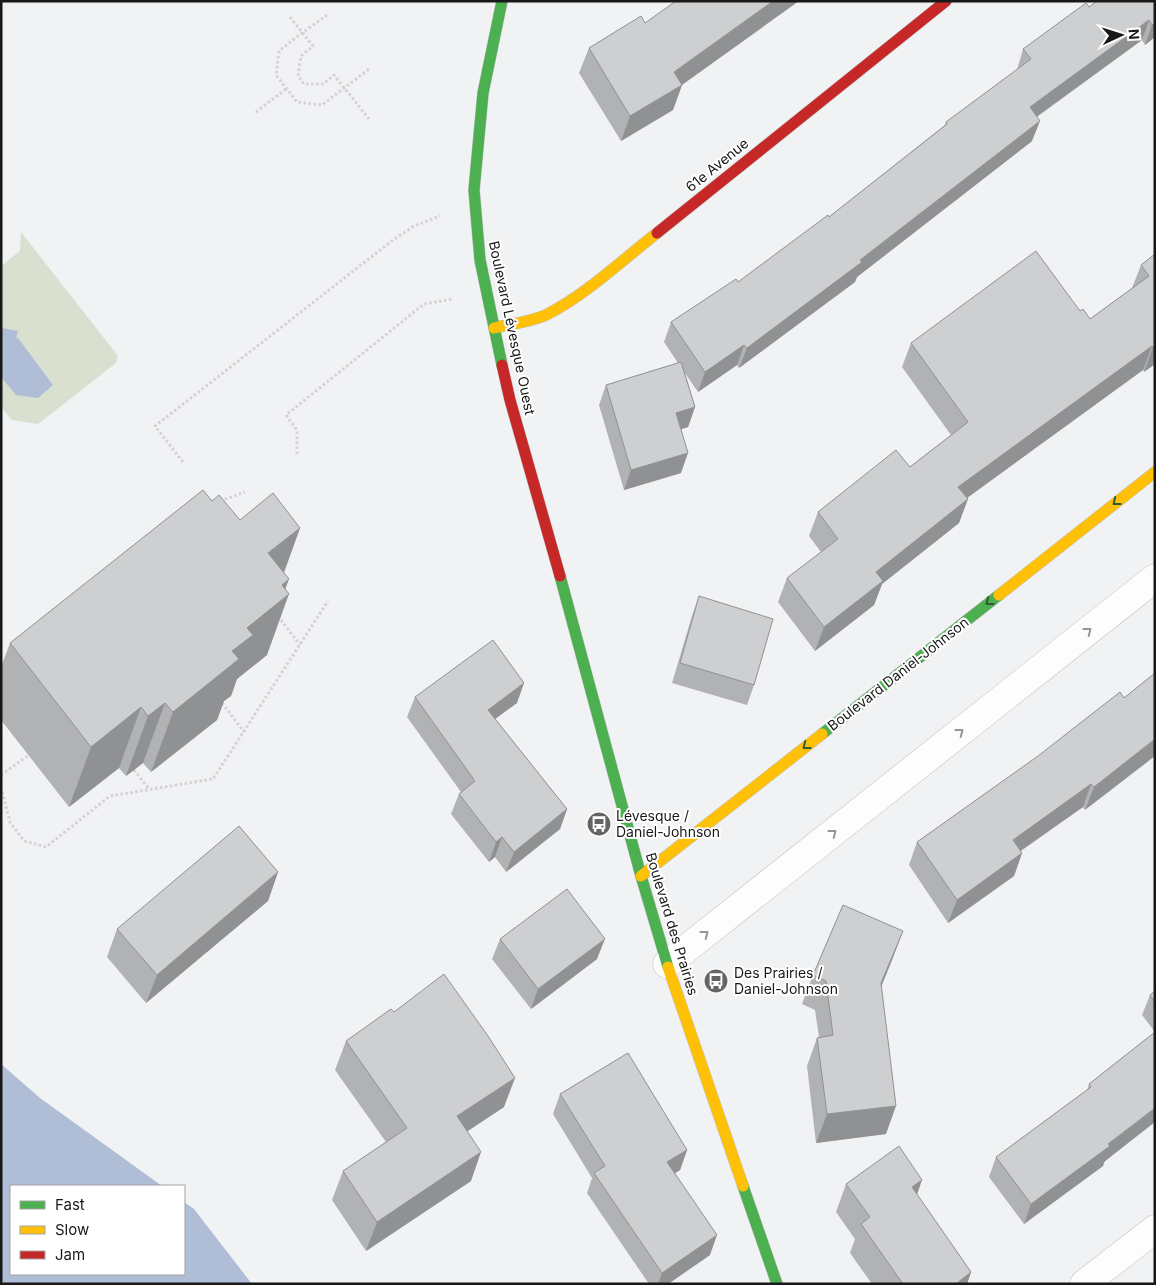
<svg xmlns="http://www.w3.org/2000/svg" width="1156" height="1285" viewBox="0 0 1156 1285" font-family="Inter,sans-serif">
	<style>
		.green { fill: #d9e0cf }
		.water { fill: #afbdd7 }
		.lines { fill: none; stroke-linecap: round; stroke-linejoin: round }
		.street-casing { stroke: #c0c1c2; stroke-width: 29 }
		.fast-casing { stroke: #c0c1c2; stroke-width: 12 }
		.slow-casing { stroke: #c0c1c2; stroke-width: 12 }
		.jam-casing { stroke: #c0c1c2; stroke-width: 12 }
		.path { stroke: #d3d3d5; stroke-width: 3; stroke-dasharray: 2.5 2.5; stroke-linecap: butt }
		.street { stroke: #fdfdfd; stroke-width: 28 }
		.fast { stroke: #4caf50; stroke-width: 11 }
		.slow { stroke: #ffc107; stroke-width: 11 }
		.jam { stroke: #c62828; stroke-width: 11 }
		.wall { fill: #b1b2b4 }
		.shaded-wall { fill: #909192 }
		.building { fill: #cecfd1; stroke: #909192 }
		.oneway { stroke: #2f5c32 }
		.oneway2 { stroke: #969696 }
		.labels { text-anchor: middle; stroke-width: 4; stroke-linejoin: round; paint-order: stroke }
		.street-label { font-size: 14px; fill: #181819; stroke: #fff }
		.poi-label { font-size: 14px; fill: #181819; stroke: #fff; text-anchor: start }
	</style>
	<rect width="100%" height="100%" fill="#f1f2f4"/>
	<!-- green -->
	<path class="green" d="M21,232L118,356L116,363L38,424L12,420L1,407V266L20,251Z"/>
	<!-- water -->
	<g class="water">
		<path d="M2,328L18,331L16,338H18L53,385L38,398L16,395L1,377Z"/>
		<path d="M1,1064L40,1098L162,1186H11V1274H184V1202L194,1209L252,1284H1Z"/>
	</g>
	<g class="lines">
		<defs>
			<g id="street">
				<path d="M667,964L1155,578"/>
				<path d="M1084,1284L1155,1229"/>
			</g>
			<g id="fast">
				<path d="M502,1L483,93L474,190L480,260L502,365"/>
				<path d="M560,576L641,876L668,967"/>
				<path d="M822,734L999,595"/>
				<path d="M743,1186L777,1284"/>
			</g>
			<g id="slow">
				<path d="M494,328C511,324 530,322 546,315C587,294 621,261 657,233"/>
				<path d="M999,595L1155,472"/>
				<path d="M641,876L822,734"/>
				<path d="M668,967L743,1186"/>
			</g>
			<g id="jam">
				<path d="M657,233L946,1"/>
				<path d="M502,365L510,400L560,576"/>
			</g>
		</defs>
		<!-- street casing -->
		<use href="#street" class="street-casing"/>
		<!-- fast casing -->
		<use href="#fast" class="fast-casing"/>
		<!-- slow casing -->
		<use href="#slow" class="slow-casing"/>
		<!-- jam casing -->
		<use href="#jam" class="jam-casing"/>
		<!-- path -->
		<g class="path">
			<path d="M327,15L294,39L279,51L276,75L297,102L322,105L369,69"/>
			<path d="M290,17L313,46L301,56L298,76L304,84H323L334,75L369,119"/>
			<path d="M256,112L286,89"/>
			<path d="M297,454V430L286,415L424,304L453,299"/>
			<path d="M183,462L155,426L393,240L414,226L440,216"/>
			<path d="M220,501L245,492"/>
			<path d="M278,616L300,645"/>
			<path d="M222,703L244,732"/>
			<path d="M134,770L149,789"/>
			<path d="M1,775L29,755"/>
			<path d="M1,787L10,822L24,841L46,847L110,796L213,779L328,601"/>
		</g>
		<!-- street -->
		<use href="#street" class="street"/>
		<!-- fast -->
		<use href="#fast" class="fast"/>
		<!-- slow -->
		<use href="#slow" class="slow"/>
		<!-- jam -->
		<use href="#jam" class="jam"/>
	</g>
	<!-- wall -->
	<g class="wall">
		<path d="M1155,1V37L1145,45L1142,40L1037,117L1032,141L857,277L855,282L739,368L737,365L698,392L685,373L695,407L688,427L681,429V473L624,490L599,405L606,385L678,363L664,342L671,322L738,282L829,217L945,125L946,122L1017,70L1023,49L1089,7Z"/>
		<path d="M589,48L682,85L673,110L621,141L579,73Z"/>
		<path d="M1155,254V364L1144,372L1143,370L967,498L959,523L882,584L874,605L815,651L778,602L787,578L821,552L809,536L818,512L910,467L951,435L902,367L911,343L1080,311L1090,319L1132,288L1141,265Z"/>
		<path d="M212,501L240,520L300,528L284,573L285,589L267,655L237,679L231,696L224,701L217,720L151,772L143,763L126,776L119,768L69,807L1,720V667L10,643Z"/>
		<path d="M699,596L754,685L747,705L672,683L692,616Z"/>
		<path d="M1155,673L1085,810L1083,807L1021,851L1022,853L1014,876L948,923L909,865L917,842L1124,698Z"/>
		<path d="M415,697L517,703L495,719L567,809L560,829L506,872L495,857L489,862L451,814L459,794L461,792L407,717Z"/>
		<path d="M278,872L268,901L146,1003L107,957L117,929Z"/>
		<path d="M903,931L892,960L881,986L886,1134L816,1143L807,1066L817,1038L819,1037L815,1010L802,1004L813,975Z"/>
		<path d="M500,939L597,959L531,1009L492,959Z"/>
		<path d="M1155,991V1032L1142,1015L1150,995Z"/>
		<path d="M394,1012L504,1107L467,1131L471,1181L366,1251L332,1200L343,1171L386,1142L335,1070L346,1041Z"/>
		<path d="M1155,1032L1103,1166L1024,1224L989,1177L996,1157L1087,1090L1089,1084Z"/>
		<path d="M560,1094L687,1150L680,1170L675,1173L710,1255L668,1284H649L587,1193L592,1178L553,1114Z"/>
		<path d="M846,1184L917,1195L971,1272L967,1284H872L850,1253L855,1239L836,1212Z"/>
	</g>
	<!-- shaded-wall -->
	<g class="shaded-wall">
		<path d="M773,1H799L682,85L673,110L621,141L630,116L674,72Z"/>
		<path d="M1149,20L1142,40L1022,127L1030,107Z"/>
		<path d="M1155,23V37L1145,45L1152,25Z"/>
		<path d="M1040,121L1032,141L857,277L855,282L739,368L747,348Z"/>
		<path d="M744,345L737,365L698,392L705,372Z"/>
		<path d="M1152,346L1143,370L949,511L958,487Z"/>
		<path d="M1155,346V364L1144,372L1153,347Z"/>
		<path d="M695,407L688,427L669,433L676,413Z"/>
		<path d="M688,453L681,473L624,490L631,470Z"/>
		<path d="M968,499L959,523L882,584L874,605L815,651L824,627L876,572Z"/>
		<path d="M300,528L278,588L268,553Z"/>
		<path d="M289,579L281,601L289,594L267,655L237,679L231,696L224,701L217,720L151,772L173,712L232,651L247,628L282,585Z"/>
		<path d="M524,683L517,703L480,730L488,710Z"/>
		<path d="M165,703L143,763L126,776L148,716Z"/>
		<path d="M141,707L119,768L69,807L91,747Z"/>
		<path d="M1155,739V756L1085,810L1094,787Z"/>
		<path d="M1091,784L1083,807L1004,862L1013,840Z"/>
		<path d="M567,809L560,829L506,872L514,852Z"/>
		<path d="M502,837L495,857L489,862L496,842Z"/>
		<path d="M1022,853L1014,876L948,923L957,900Z"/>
		<path d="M278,872L268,901L146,1003L157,975Z"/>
		<path d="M903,931L892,960L871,1012L881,983Z"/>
		<path d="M605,939L597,959L531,1009L538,989Z"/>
		<path d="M515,1078L504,1107L447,1145L457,1116Z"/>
		<path d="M896,1106L886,1134L816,1143L827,1114Z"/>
		<path d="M1155,1108V1122L1104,1162L1103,1166L1024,1224L1031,1204Z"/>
		<path d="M687,1150L680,1170L660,1182L667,1162Z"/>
		<path d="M481,1152L471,1181L366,1251L377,1222Z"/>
		<path d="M922,1180L912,1209V1187Z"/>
		<path d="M717,1235L710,1255L668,1284H658L662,1273Z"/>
		<path d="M971,1272L967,1284H956Z"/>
	</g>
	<!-- building -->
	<g class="building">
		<path d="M676,1H773L674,72L682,85L630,116L589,48L641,16L645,23Z"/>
		<path d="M1097,1H1155V23L1152,25L1149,20L1030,107L1040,121L860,260L862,262L747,348L744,345L705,372L671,322L736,279L738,282L828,215L829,217L947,124L946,122L1031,59L1023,49L1086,3L1089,7Z"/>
		<path d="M1036,251L1080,311L1083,309L1090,319L1149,276L1141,265L1155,254V346L1153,347L1152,346L958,487L968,499L876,572L883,581L824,627L787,578L838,539L818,512L896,450L910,467L968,422L911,343Z"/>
		<path d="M681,362L695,407L676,413L688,453L631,470L606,385Z"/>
		<path d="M203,490L212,501L219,495L240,520L273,493L300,528L268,553L289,579L282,585L289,594L247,628L253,635L232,651L239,659L173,712L165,703L148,716L141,707L91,747L10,643Z"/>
		<path d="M699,596L773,619L754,685L680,663Z"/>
		<path d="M493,640L524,683L488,710L567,809L514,852L502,837L496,842L459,794L475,781L415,697Z"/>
		<path d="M1155,673V739L1094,787L1091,784L1013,840L1022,853L957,900L917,842L1038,756L1120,692L1124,698Z"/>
		<path d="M239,826L278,872L157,975L117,929Z"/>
		<path d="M567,889L605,939L538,989L500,939Z"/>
		<path d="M843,905L903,931L881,983L896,1106L827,1114L817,1038L833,1035L826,981L813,975Z"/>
		<path d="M444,974L488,1036L515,1078L457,1116L481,1152L377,1222L343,1171L407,1128L346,1041L391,1009L394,1012Z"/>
		<path d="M1155,991V1002L1150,995Z"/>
		<path d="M1155,1032V1108L1108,1144L1110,1146L1031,1204L996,1157L1091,1087L1089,1084Z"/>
		<path d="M628,1053L687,1150L667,1162L717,1235L662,1273L594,1173L605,1166L560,1094Z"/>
		<path d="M899,1146L922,1180L912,1187L971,1272L956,1284H903L861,1224L870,1217L846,1184Z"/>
	</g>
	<!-- one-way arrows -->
	<defs><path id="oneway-chevron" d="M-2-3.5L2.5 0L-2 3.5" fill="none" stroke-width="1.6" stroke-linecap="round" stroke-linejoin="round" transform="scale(1.25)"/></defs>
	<g class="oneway">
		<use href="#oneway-chevron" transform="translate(1116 502) rotate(142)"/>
		<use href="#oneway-chevron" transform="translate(989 602) rotate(142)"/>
		<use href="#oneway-chevron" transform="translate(806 746) rotate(142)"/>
	</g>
	<g class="oneway2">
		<use href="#oneway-chevron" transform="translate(1088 631) rotate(-38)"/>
		<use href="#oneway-chevron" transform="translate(960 732) rotate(-38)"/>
		<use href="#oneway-chevron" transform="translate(833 833) rotate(-38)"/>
		<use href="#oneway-chevron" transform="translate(705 934) rotate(-38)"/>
	</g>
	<!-- icons -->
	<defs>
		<symbol id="bus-disc" viewBox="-11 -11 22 22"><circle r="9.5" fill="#646466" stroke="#fff"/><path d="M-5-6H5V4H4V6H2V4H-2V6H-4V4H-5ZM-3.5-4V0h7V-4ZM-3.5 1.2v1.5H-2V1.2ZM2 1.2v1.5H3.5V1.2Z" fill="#fff"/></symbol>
	</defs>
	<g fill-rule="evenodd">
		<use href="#bus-disc" x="585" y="810" width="28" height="28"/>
		<use href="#bus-disc" x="702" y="967" width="28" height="28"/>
	</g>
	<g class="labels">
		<!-- street labels -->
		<g class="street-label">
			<text transform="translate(717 165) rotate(-39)" y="5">61e Avenue</text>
			<text transform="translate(512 328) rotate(78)" y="5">Boulevard Lévesque Ouest</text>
			<text transform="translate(898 674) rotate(-38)" y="5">Boulevard Daniel-Johnson</text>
			<text transform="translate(672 924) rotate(73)" y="5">Boulevard des Prairies</text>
		</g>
		<!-- poi labels -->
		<g class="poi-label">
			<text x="616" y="821">Lévesque /<tspan x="616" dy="16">Daniel-Johnson</tspan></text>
			<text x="734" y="978">Des Prairies /<tspan x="734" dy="16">Daniel-Johnson</tspan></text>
		</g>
	</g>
	<!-- border -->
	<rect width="1156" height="1285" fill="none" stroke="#181819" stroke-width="5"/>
	<!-- legend -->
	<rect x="10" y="1185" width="175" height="90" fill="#ffffff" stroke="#a3a3a3"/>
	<rect x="20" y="1201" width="25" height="8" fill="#4caf50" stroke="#a3a3a3"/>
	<text x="55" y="1210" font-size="15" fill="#181819">Fast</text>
	<rect x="20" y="1226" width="25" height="8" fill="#ffc107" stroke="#a3a3a3"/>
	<text x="55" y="1235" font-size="15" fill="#181819">Slow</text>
	<rect x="20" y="1251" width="25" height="8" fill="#c62828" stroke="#a3a3a3"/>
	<text x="55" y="1260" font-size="15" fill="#181819">Jam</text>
	<!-- north arrow -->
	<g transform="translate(1121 35) rotate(86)" stroke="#ffffff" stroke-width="4" paint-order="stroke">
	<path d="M0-4L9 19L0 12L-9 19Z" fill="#181819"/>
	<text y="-8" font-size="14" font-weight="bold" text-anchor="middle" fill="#181819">N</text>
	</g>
</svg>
